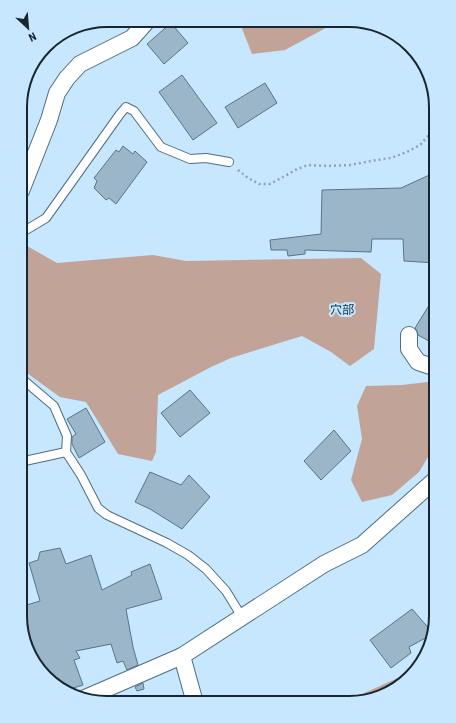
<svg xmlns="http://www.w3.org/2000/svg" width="456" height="723" viewBox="0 0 456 723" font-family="'Roboto Condensed','Noto Sans JP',sans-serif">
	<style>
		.forest { fill: #c2a397 }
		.building { fill: #9bb6c9; stroke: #577589 }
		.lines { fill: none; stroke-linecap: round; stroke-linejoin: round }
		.lane-casing { stroke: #4f6d81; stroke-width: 10 }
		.street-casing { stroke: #4f6d81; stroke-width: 18 }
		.path { stroke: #8ca6b8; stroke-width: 2.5; stroke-dasharray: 2 3; stroke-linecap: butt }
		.lane { stroke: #fff; stroke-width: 8 }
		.street { stroke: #fff; stroke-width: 16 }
		.labels { text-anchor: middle; stroke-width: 4; stroke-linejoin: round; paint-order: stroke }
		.neighbourhood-label { font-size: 12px; fill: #132f41; stroke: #c6e7fe }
		.rim { fill: none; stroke: #1a262f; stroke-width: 2 }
	</style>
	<rect width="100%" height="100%" fill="#c6e7fe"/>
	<!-- forest -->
	<g class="forest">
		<path d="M239,21H341L335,23L285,50L252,54Z"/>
		<path d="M27,246L57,263L153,255L186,261L361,258L381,274L374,349L350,366L331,352L302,336L231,358L211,367L158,395L156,452L152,461L118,454L86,402L60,397L20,368L21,249Z"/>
		<path d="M436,381V444L419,472L392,495L362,502L351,480L362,439L357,406L366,386L402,385Z"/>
		<path d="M418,669L382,696L349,703H342Z"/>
	</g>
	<!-- building -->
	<g class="building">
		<path d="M171,23L188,43L164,64L147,44Z"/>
		<path d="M182,75L217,123L193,140L159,92Z"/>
		<path d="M265,83L277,103L238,128L225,107Z"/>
		<path d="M123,146L133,154L135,151L147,162L116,204L109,198L106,200L94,188L97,181L94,178L116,150L119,152Z"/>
		<path d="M436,172V263L404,261L403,239H372L371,252L305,250V254L288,256L287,250H271L270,240L321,234L322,190L401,188Z"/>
		<path d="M436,294V345L418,335L417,331L415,328Z"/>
		<path d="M190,390L210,413L180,437L161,413Z"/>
		<path d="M86,408L105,442L79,458L72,444V437L76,434L67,419Z"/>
		<path d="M334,430L351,451L321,480L304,461Z"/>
		<path d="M150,472L181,485L189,475L210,497L182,529L150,509L135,502Z"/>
		<path d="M60,548L66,564L91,555L102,590L132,575L131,572L150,564L162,599L126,609L133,647L138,665L127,670L123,661L117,663L111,644L76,651L80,658L74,660L83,685L67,690L54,685L27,649L20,616V607L40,601L29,563L38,560L40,552Z"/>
		<path d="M412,609L432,632L431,635L409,647L411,653L391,668L370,640Z"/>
		<path d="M143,683L144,689L137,691L135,687Z"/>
	</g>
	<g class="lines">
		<defs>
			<g id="lane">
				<path d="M21,233L46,218L120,114L126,107L134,111L161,147L190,159L206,158L229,162"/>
				<path d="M20,377L54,406L67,436L66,452L81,475L98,508L107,515L167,543L188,555L206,569L226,591L242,617"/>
				<path d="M20,462L66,452"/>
			</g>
			<g id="street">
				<path d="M21,191L49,120L57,93L67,78L80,64L132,38L148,20"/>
				<path d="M409,335V349L418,362L436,368"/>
				<path d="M182,656L195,703"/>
				<path d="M85,698L182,656L324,564L362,545L436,479"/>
			</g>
		</defs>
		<!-- lane casing -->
		<use href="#lane" class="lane-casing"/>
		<!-- street casing -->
		<use href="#street" class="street-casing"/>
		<!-- path -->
		<path class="path" d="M238,170L248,178L259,184H270L283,177L297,169L308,165L327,166L350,165L371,161L391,158L407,152L420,145L436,127"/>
		<!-- lane -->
		<use href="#lane" class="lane"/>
		<!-- street -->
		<use href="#street" class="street"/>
	</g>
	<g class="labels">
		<!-- neighbourhood labels -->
		<g class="neighbourhood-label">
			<text x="342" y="314">穴部</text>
		</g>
	</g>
	<!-- crop -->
	<path d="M0 0H456V723H0ZM107 27H349A80 80 0 0 1 429 107V616A80 80 0 0 1 349 696H107A80 80 0 0 1 27 616V107A80 80 0 0 1 107 27Z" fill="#c6e7fe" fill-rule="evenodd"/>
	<path class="rim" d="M107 27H349A80 80 0 0 1 429 107V616A80 80 0 0 1 349 696H107A80 80 0 0 1 27 616V107A80 80 0 0 1 107 27Z"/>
	<!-- north arrow -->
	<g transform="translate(28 28) rotate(154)" stroke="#c6e7fe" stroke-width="3" paint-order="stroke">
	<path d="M0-3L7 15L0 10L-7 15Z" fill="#1a262f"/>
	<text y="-6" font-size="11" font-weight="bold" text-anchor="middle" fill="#1a262f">N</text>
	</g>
</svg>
